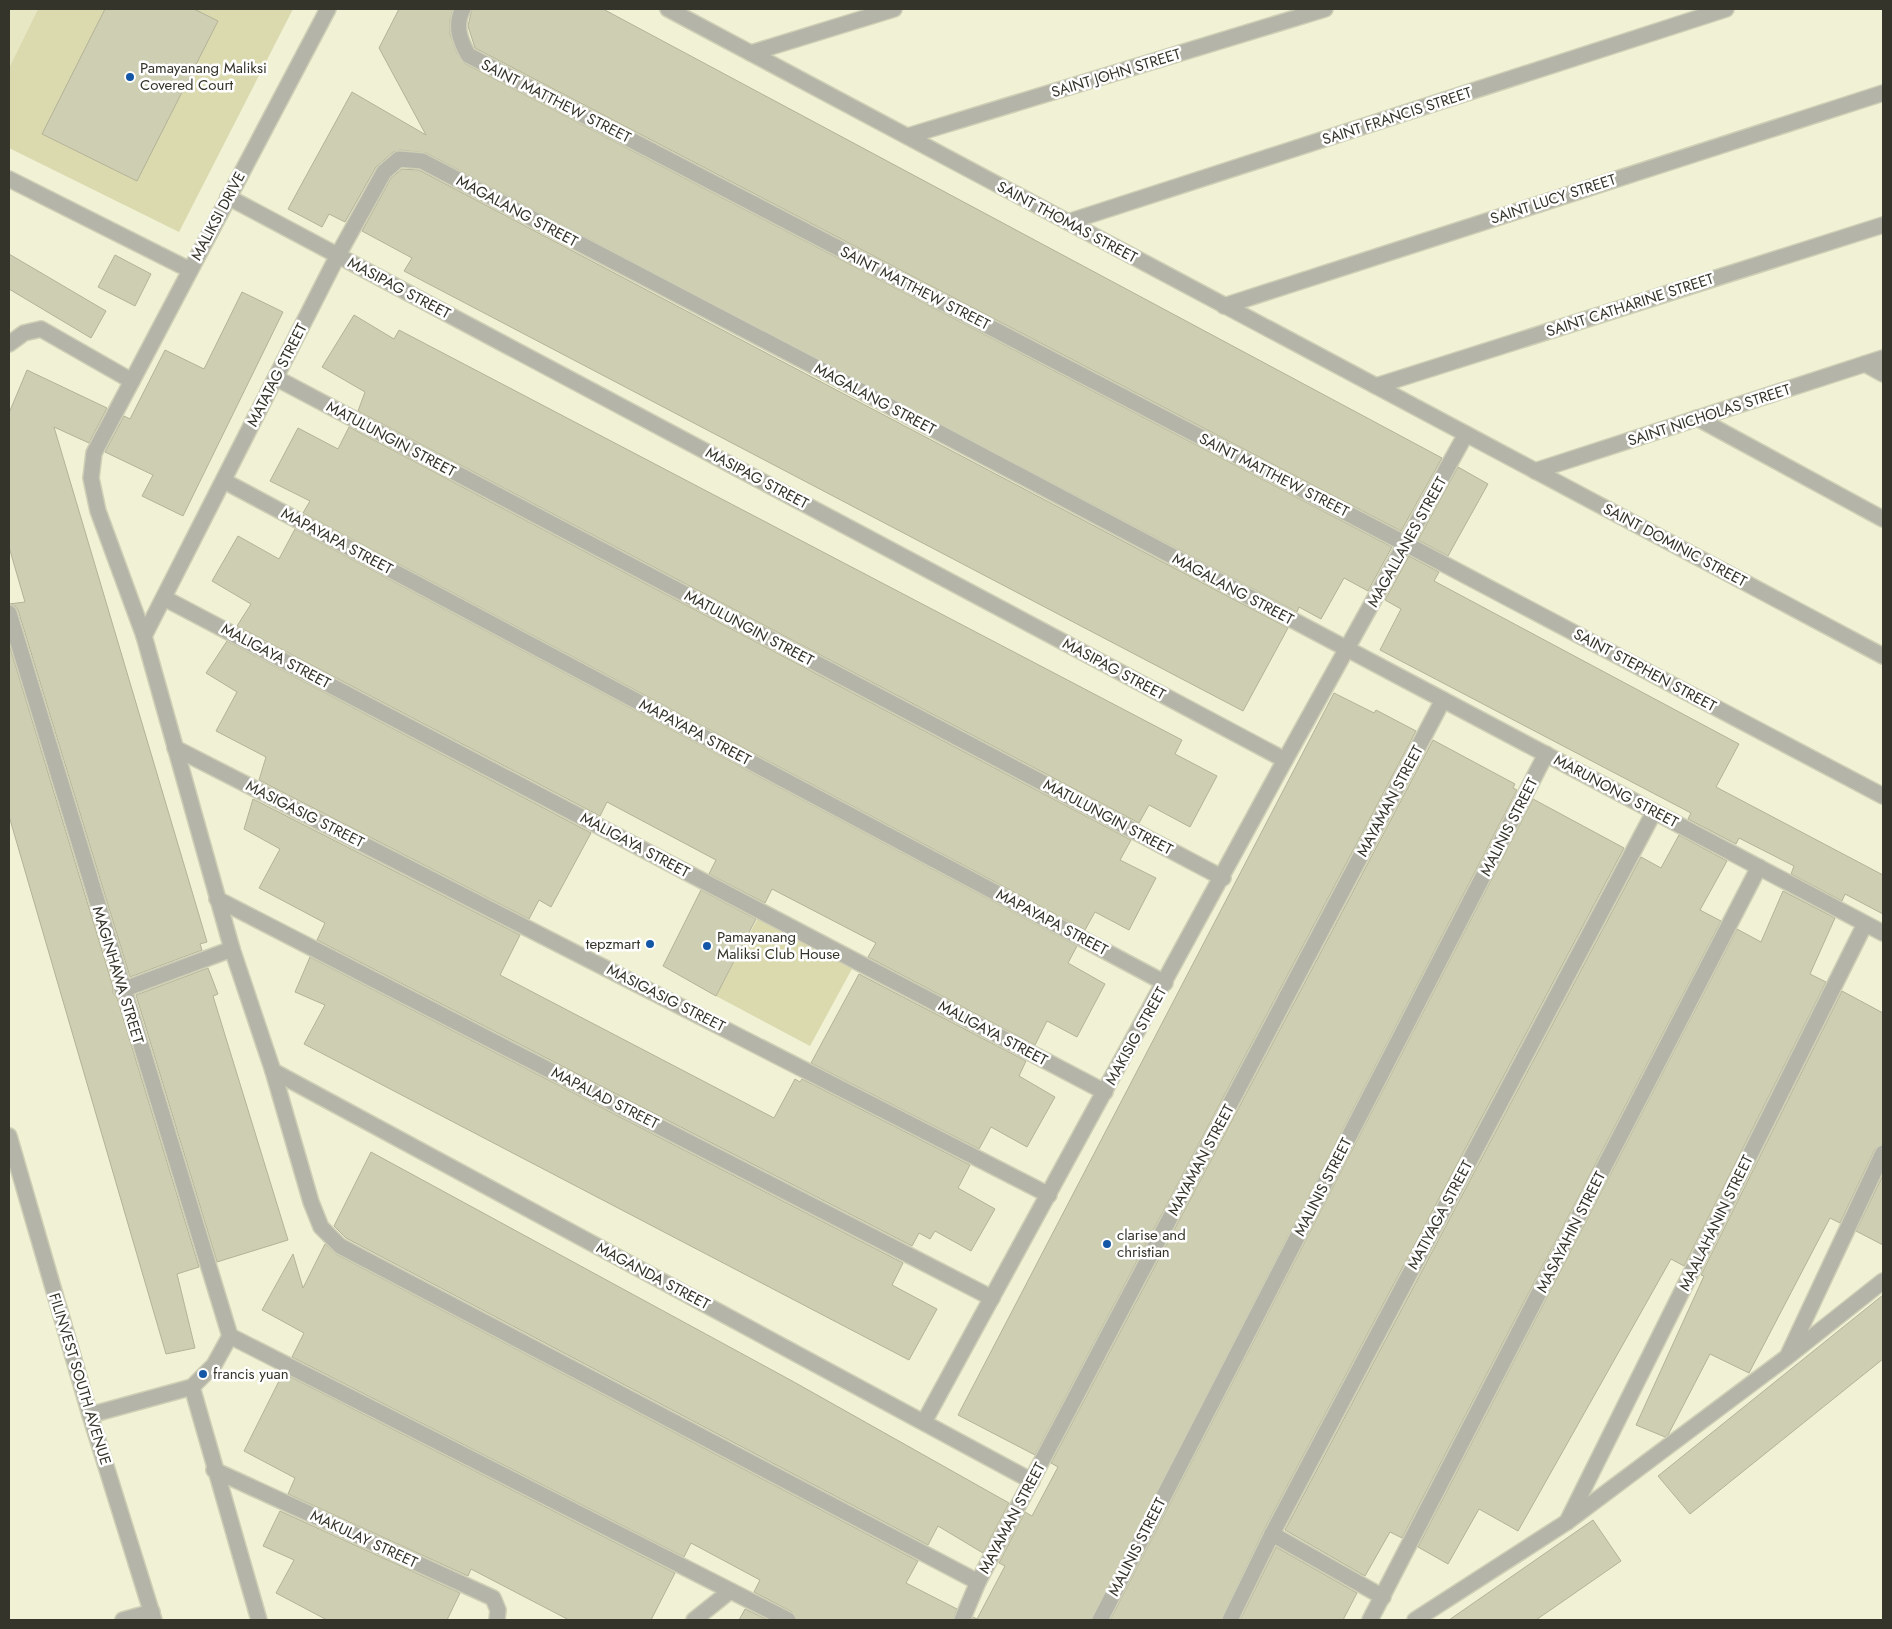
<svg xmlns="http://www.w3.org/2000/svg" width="1892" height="1629" viewBox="0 0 1892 1629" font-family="Jost,sans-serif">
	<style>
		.built { fill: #e7e7c3 }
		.green { fill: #dbdaaf }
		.building { fill: #ceceb3; stroke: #b4b399 }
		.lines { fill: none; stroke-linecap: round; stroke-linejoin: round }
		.minor-casing { stroke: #cfcfb6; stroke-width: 18 }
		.minor { stroke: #b4b4a8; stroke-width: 15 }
		.poi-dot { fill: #1457a6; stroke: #fff; stroke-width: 2 }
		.labels { text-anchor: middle; stroke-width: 5; stroke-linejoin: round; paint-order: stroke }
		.poi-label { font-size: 15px; fill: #34342a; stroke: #fff; text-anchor: start }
		.street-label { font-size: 15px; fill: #34342a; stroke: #fff }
	</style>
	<rect width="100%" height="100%" fill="#f1f1d5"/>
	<!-- built -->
	<path class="built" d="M9,9H38L9,68Z"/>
	<!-- green -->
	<g class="green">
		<path d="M38,9H293L179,232L9,148V68Z"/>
		<path d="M758,918L853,967L810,1046L716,996Z"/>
	</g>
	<!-- building -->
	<g class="building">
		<path d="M105,9H194L218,21L137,181L42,134Z"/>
		<path d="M399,9H453L450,20V34L457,53L464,63L1392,547L1368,591L1344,578L1321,619L1299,607L1297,612L426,153L400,150L393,152L376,167L345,222L329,214L322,227L288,209L352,92L426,135L379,48Z"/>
		<path d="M472,9H603L1442,458L1401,531L475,48L468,26Z"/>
		<path d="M402,169L419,170L1288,628L1243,711L404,271L412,258L362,231L391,178Z"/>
		<path d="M9,254L106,311L91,338L9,289Z"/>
		<path d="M115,255L151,274L135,306L98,287Z"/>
		<path d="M242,292L283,312L183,516L142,496L153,475L105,452L124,416L130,419L165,350L204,369Z"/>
		<path d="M354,315L394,339L399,330L1182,740L1175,754L1217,776L1190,827L1149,805L1139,823L358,411L365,392L322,367Z"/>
		<path d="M27,370L107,408L89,443L54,427L207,942L200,944L202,950L130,977L18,610L15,606L9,604L25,602L9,547V413Z"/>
		<path d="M349,427L1131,840L1120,860L1156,878L1129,930L1095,912L1085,930L303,513L310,501L270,481L298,428L338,449Z"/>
		<path d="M1458,467L1488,484L1448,556L1418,540Z"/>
		<path d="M295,529L1077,946L1068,963L1105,984L1077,1037L1047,1021L1035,1045L868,957L876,943L772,889L765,903L709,874L716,860L607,802L600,816L237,626L251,604L212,581L238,536L279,559Z"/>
		<path d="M1409,556L1439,572L1434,581L1739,744L1716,787L1883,875V914L1845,894L1842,901L1791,874L1794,866L1739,838L1736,844L1688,819L1691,813L1380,650L1401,609L1385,600Z"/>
		<path d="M227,641L591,833L551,907L539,900L529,919L259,780L266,757L216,731L237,692L206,673Z"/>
		<path d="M9,644L113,987V993L117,998L199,1267L177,1274L195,1348L166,1354L9,816Z"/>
		<path d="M1334,693L1374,713L1376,710L1416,731L1035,1455L958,1415Z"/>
		<path d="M1433,740L1515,784L1513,788L1517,790L1091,1620H972L973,1617L977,1619L1005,1566L999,1563L1025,1512L1032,1516L1058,1467L1051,1463Z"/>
		<path d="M253,799L520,935L500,975L774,1118L795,1079L800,1082L802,1079L970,1165L958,1188L995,1209L971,1251L935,1231L930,1239L919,1233L912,1246L317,940L325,923L259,888L280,849L244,829Z"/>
		<path d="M1533,799L1624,848L1264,1530L1221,1620H1110Z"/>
		<path d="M1679,835L1727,861L1700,910L1721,921L1402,1538L1390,1532L1365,1576L1285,1530L1641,857L1661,868Z"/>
		<path d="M701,890L756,919L716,996L663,966Z"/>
		<path d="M1783,891L1835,918L1810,974L1826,982L1684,1266L1671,1259L1518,1531L1479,1509L1448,1564L1418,1547L1737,929L1761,942Z"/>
		<path d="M310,957L903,1263L892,1285L937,1309L909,1360L304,1044L325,1005L295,992Z"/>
		<path d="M208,968L218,994L213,996L288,1240L217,1262L136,995Z"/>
		<path d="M859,974L1026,1061L1019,1076L1055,1097L1027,1147L991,1127L979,1149L811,1063Z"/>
		<path d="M1842,991L1883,1013V1144L1875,1149L1840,1223L1830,1218L1749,1373L1710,1354L1668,1435L1665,1437L1636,1425L1704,1276L1701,1275Z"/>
		<path d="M371,1152L794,1382L1009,1503L983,1553L938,1526L928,1545L346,1238L334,1226Z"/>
		<path d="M1883,1175V1245L1856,1231Z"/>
		<path d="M325,1244L336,1254L918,1561L906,1583L957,1609L953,1620H797L792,1612L754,1592L760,1580L691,1543L684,1557L292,1357L304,1333L262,1310L293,1254L303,1288Z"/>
		<path d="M1883,1295V1359L1690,1514L1658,1476Z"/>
		<path d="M283,1373L675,1573L651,1620H569L471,1569L468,1576L288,1494L295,1478L244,1451Z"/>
		<path d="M280,1511L460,1593L447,1620H327L276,1593L294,1560L263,1546Z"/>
		<path d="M1593,1520L1621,1561L1536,1620H1449Z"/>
		<path d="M1276,1547L1357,1593L1343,1620H1240Z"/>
		<path d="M745,1609L768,1620H739Z"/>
	</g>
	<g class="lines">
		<defs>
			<g id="minor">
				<path d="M328,9L94,453L91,478L98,511L144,636L232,949L273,1071L311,1202L321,1227L340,1246L978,1582"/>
				<path d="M463,9C454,25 460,40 468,55L1406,544L1883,796"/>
				<path d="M668,9L1883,656"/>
				<path d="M751,53L894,9"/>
				<path d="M908,136L1325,9"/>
				<path d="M9,179L190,270"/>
				<path d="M228,197L1285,760"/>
				<path d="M1068,222L1726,9"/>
				<path d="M1224,306L1883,93"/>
				<path d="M9,344L24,333L41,329L132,381"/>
				<path d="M1865,364L1883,374"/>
				<path d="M276,378L1223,878"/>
				<path d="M1376,386L1883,225"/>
				<path d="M1697,418L1883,519"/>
				<path d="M1535,471L1883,358"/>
				<path d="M224,481L1165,983"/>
				<path d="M164,598L1105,1092"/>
				<path d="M9,613L230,1336"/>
				<path d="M144,636L338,255L384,172L399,159L422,161L823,371L1883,933"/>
				<path d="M175,748L1049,1195"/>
				<path d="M217,899L992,1298"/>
				<path d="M122,990L232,949"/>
				<path d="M273,1071L1032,1481"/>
				<path d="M9,1136L90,1415L154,1620"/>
				<path d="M230,1336L788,1620"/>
				<path d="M1789,1353L1883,1153"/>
				<path d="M192,1387L259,1620"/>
				<path d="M90,1415L192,1387L214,1365L230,1336"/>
				<path d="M924,1422L1285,760L1466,434"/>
				<path d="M214,1470L493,1598L498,1610L497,1620"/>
				<path d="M1567,1522L1865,924"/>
				<path d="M1272,1534L1383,1597"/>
				<path d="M123,1620L152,1612"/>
				<path d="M694,1620L729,1592"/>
				<path d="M962,1620L978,1582L1443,700"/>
				<path d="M1100,1620L1546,754"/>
				<path d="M1230,1620L1272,1534L1654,812"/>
				<path d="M1370,1620L1759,867"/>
				<path d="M1415,1620L1567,1522L1787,1357L1883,1281"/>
			</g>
		</defs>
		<!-- minor casing -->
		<use href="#minor" class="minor-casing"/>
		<!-- minor -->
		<use href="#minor" class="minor"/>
	</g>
	<!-- markers -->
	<g class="poi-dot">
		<circle cx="130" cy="77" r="5"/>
		<circle cx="650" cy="944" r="5"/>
		<circle cx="707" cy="946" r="5"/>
		<circle cx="1107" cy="1244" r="5"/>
		<circle cx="203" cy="1374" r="5"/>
	</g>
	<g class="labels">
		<!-- poi labels -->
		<g class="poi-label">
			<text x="140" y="73">Pamayanang Maliksi<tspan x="140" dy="17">Covered Court</tspan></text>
			<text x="717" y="942">Pamayanang<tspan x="717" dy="17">Maliksi Club House</tspan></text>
			<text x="640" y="949" text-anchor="end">tepzmart</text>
			<text x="1117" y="1240">clarise and<tspan x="1117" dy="17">christian</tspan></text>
			<text x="213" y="1379">francis yuan</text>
		</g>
		<!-- street labels -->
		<g class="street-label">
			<text transform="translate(1116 73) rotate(-17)" y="5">SAINT JOHN STREET</text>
			<text transform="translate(556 101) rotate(27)" y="5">SAINT MATTHEW STREET</text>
			<text transform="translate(1397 116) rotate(-18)" y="5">SAINT FRANCIS STREET</text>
			<text transform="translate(1553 199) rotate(-18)" y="5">SAINT LUCY STREET</text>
			<text transform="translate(517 211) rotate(28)" y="5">MAGALANG STREET</text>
			<text transform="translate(218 216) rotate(-62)" y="5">MALIKSI DRIVE</text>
			<text transform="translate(1067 222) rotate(28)" y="5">SAINT THOMAS STREET</text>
			<text transform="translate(399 288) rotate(28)" y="5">MASIPAG STREET</text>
			<text transform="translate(915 288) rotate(27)" y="5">SAINT MATTHEW STREET</text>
			<text transform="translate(1630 305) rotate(-18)" y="5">SAINT CATHARINE STREET</text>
			<text transform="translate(277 375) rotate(-63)" y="5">MATATAG STREET</text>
			<text transform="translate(875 399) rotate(28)" y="5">MAGALANG STREET</text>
			<text transform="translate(1709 415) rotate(-18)" y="5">SAINT NICHOLAS STREET</text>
			<text transform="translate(391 439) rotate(28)" y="5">MATULUNGIN STREET</text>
			<text transform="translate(1274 475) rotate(27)" y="5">SAINT MATTHEW STREET</text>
			<text transform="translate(757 478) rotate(28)" y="5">MASIPAG STREET</text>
			<text transform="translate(337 541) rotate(28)" y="5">MAPAYAPA STREET</text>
			<text transform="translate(1407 542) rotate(-61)" y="5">MAGALLANES STREET</text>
			<text transform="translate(1675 545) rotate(28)" y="5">SAINT DOMINIC STREET</text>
			<text transform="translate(1233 589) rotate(28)" y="5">MAGALANG STREET</text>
			<text transform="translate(749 628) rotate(28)" y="5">MATULUNGIN STREET</text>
			<text transform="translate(276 656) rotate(28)" y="5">MALIGAYA STREET</text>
			<text transform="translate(1114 669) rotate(28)" y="5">MASIPAG STREET</text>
			<text transform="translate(1645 670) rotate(28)" y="5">SAINT STEPHEN STREET</text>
			<text transform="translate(695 732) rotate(28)" y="5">MAPAYAPA STREET</text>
			<text transform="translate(1616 791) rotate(28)" y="5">MARUNONG STREET</text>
			<text transform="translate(1390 801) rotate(-62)" y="5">MAYAMAN STREET</text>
			<text transform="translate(305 814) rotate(27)" y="5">MASIGASIG STREET</text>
			<text transform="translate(1108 817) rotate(28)" y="5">MATULUNGIN STREET</text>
			<text transform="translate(1509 827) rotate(-63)" y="5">MALINIS STREET</text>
			<text transform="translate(635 845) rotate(28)" y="5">MALIGAYA STREET</text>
			<text transform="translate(1052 922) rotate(28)" y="5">MAPAYAPA STREET</text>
			<text transform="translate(118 975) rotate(73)" y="5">MAGINHAWA STREET</text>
			<text transform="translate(666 998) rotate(27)" y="5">MASIGASIG STREET</text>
			<text transform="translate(993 1033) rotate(28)" y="5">MALIGAYA STREET</text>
			<text transform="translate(1136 1036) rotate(-61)" y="5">MAKISIG STREET</text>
			<text transform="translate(605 1098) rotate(27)" y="5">MAPALAD STREET</text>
			<text transform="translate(1201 1160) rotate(-62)" y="5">MAYAMAN STREET</text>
			<text transform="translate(1323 1187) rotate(-63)" y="5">MALINIS STREET</text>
			<text transform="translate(1440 1215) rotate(-62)" y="5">MATIYAGA STREET</text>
			<text transform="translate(1716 1223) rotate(-64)" y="5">MAALAHANIN STREET</text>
			<text transform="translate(1571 1232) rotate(-63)" y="5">MASAYAHIN STREET</text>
			<text transform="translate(653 1276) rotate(28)" y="5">MAGANDA STREET</text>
			<text transform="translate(80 1379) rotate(73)" y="5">FILINVEST SOUTH AVENUE</text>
			<text transform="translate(1012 1518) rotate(-62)" y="5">MAYAMAN STREET</text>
			<text transform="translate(364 1539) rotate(25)" y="5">MAKULAY STREET</text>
			<text transform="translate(1137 1547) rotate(-63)" y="5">MALINIS STREET</text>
		</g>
	</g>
	<!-- border -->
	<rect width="1892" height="1629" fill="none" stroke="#34342a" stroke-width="20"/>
</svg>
